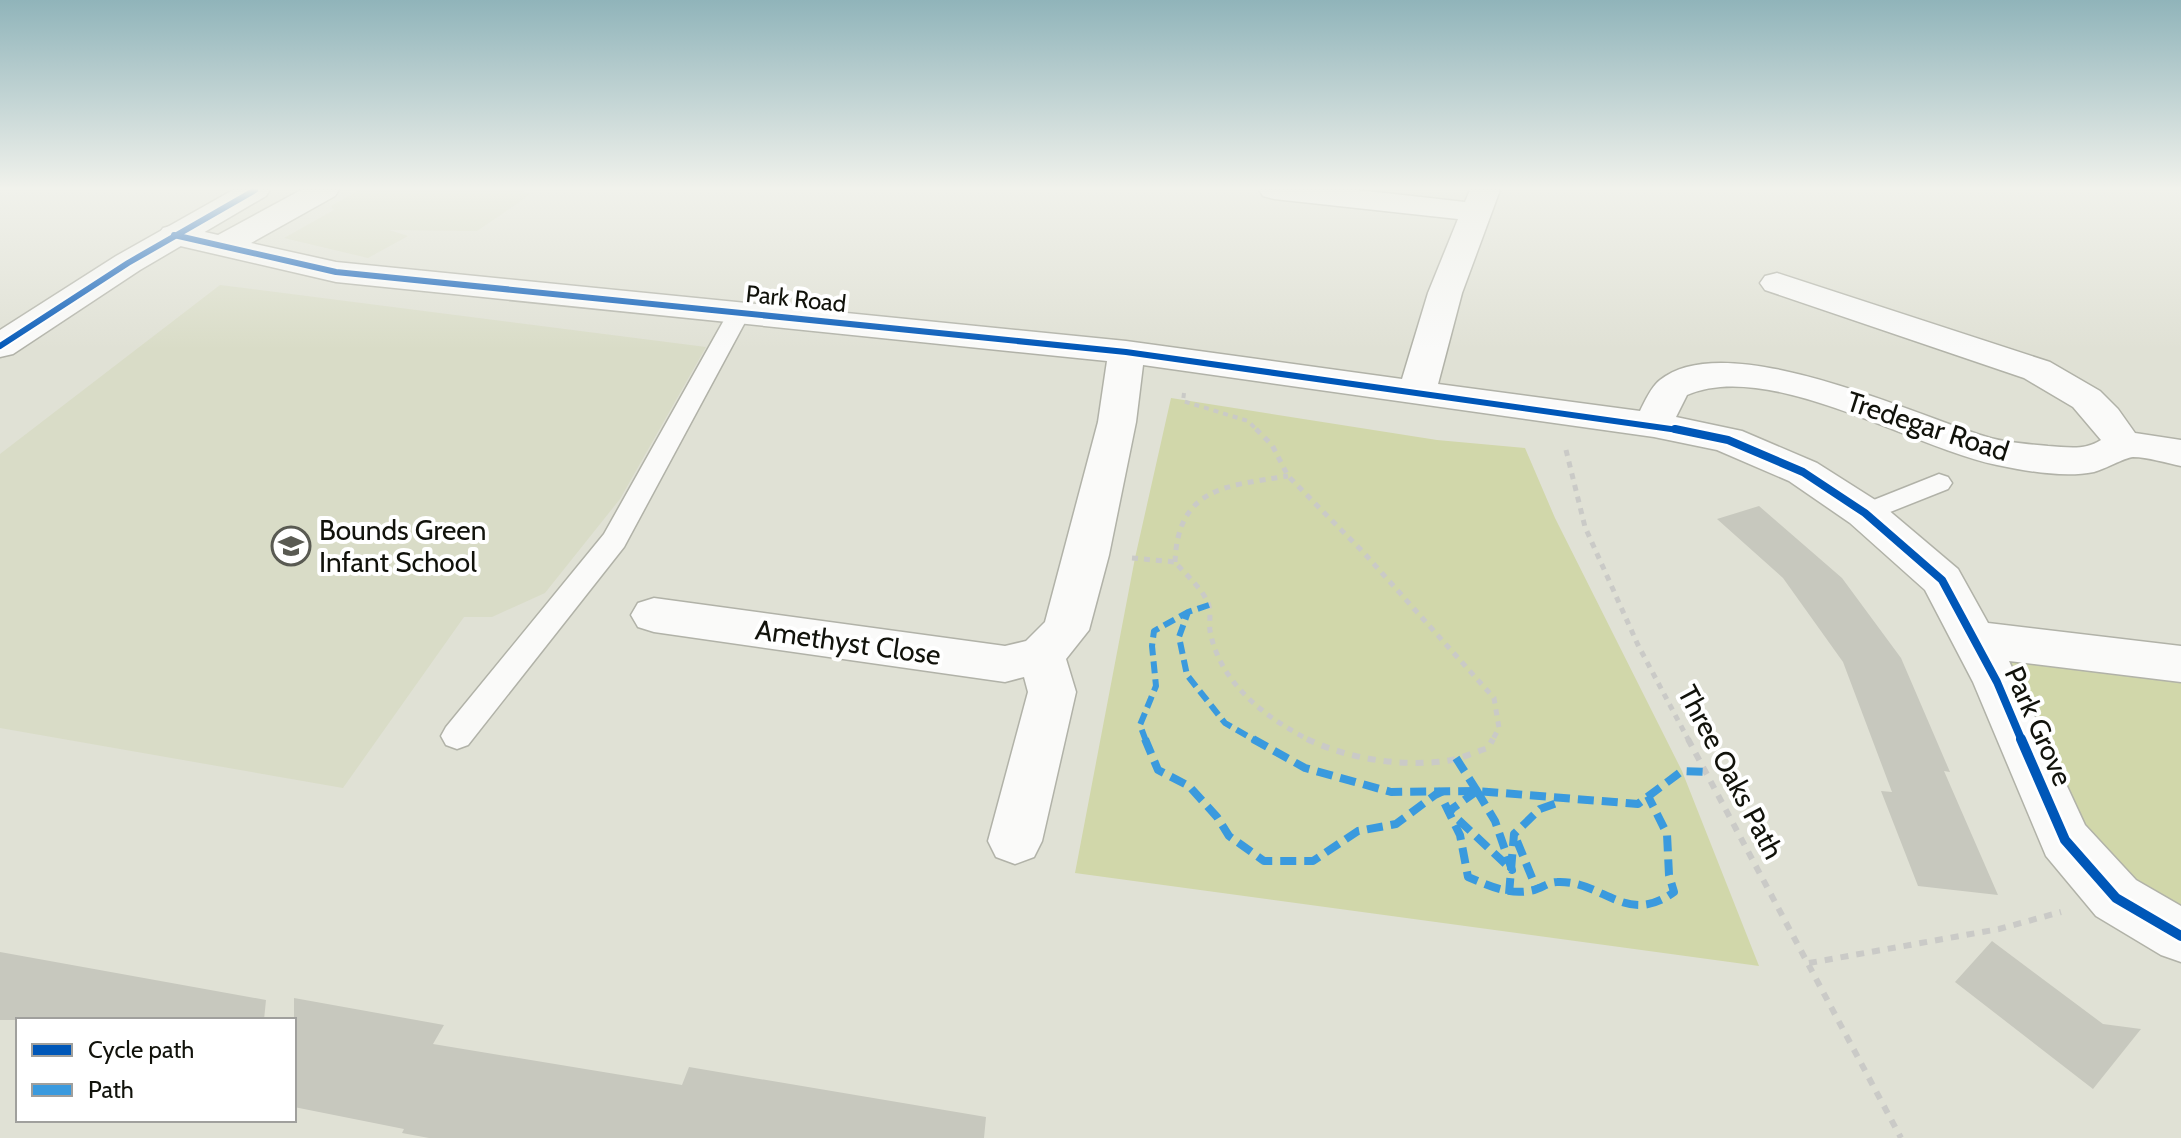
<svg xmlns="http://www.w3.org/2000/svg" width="2181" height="1138" viewBox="0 0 2181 1138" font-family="Cabin,sans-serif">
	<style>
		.built { fill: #d9dcc7 }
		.green { fill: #d1d7aa }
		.building { fill: #c7c8be }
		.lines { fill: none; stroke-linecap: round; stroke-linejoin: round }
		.lane-casing { stroke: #b1b2a8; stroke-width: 3 }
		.street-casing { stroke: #b1b2a8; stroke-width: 3 }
		.primary-casing { stroke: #b1b2a8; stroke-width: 3 }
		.path-far2 { stroke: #cacac7; stroke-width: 4; stroke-dasharray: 5 5; stroke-linecap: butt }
		.path-far1 { stroke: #cacac7; stroke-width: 5; stroke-dasharray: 6 6; stroke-linecap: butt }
		.path { stroke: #cacac7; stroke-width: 6; stroke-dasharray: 8 8; stroke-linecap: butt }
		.lane { fill: #fafaf9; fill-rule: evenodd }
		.street { fill: #fafaf9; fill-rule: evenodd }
		.primary { fill: #fafaf9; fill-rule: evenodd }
		.quiet-far1 { stroke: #3a9ade; stroke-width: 6; stroke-dasharray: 12 6; stroke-linecap: butt }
		.quiet { stroke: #3a9ade; stroke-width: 8; stroke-dasharray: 16 8; stroke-linecap: butt }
		.cycleway-far2-casing { stroke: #fff; stroke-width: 10 }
		.cycleway-far1-casing { stroke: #fff; stroke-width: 13 }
		.cycleway-casing { stroke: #fff; stroke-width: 15 }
		.cycleway-far2 { stroke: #0057b8; stroke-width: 6 }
		.cycleway-far1 { stroke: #0057b8; stroke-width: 8 }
		.cycleway { stroke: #0057b8; stroke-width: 10 }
		.labels { text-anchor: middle; stroke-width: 8; stroke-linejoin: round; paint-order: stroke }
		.far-street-label { font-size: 24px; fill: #11120b; stroke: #fff }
		.street-label { font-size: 28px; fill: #11120b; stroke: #fff }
		.poi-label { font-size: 28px; fill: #11120b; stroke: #fff; text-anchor: start }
	</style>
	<rect width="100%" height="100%" fill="#e0e1d5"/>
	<!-- built -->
	<g class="built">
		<path d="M359,190H521L531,194L477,231L389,230L408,236L368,258L284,238L334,210L331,206Z"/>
		<path d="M220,285L706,347L620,499L545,593L492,617H464L343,788L0,728V454Z"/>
	</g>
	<!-- green -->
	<g class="green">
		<path d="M1171,398L1437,440L1525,448L1555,518L1682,771L1759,966L1075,873L1135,558Z"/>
		<path d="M1995,654L2181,676V919L2076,837Z"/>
	</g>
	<!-- building -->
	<g class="building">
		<path d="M1759,506L1842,578L1901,658L1950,772L1944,771L1998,895L1918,886L1881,791L1892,792L1843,662L1783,578L1717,519Z"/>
		<path d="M1992,941L2103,1024L2141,1029L2093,1089L1955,982Z"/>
		<path d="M0,952L266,1000L264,1020H0Z"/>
		<path d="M294,998L444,1025L433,1044L682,1085L689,1067L986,1117L984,1138H429L402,1133L404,1129L294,1107Z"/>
	</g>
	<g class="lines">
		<defs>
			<g id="lane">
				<path d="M739,306L750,313L624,547L468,745L457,749L446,745L441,736L446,727L604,534L728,313Z"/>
				<path d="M1939,474L1948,477L1952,483L1948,489L1865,522L1856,519L1852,513L1856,507Z"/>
			</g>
			<path id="street" d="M301,190H339L335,196L251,243L336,262L1126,341L1402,379L1428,293L1458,219L1274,199L1263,196L1259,190H1358L1465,202L1470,190H1500L1462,293L1438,384L1640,411C1645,401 1651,387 1660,380C1726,326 1914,415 1987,437C2007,443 2028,444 2048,446C2067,447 2084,451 2101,440L2073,407L2024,378L1765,290L1760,283L1765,276L1777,273L2050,362L2100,391L2118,409L2135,433L2181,440V466C2166,463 2148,457 2133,457C2124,458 2105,469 2094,472C2064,478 2026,471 1997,465C1911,447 1769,359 1687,395L1676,417L1742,431L1817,463L1880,503L1958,569L1988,623L2181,646V682L2009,661L2085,825L2136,880L2181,906V962L2161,955L2096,916L2046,856L1973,682L1925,590L1850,523L1789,481L1717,450L1654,437L1143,365L1136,422L1109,555L1089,630L1066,659L1076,692L1042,841L1034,857L1015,864L996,857L988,841L1028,692L1024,677L1005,682L654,632L638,627L631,615L638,603L654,598L1005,646L1026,641L1045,622L1098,422L1107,361L336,282L163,242L158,235L163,228L174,225L218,235Z"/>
			<path id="primary" d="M233,190H270L266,196L140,270L13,354L0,357V330L116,256Z"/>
		</defs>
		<!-- lane casing -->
		<use href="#lane" class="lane-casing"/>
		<!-- street casing -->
		<use href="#street" class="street-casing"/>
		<!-- primary casing -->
		<use href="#primary" class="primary-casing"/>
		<!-- path-far2 -->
		<path class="path-far2" d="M1184,393L1183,401L1248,421L1258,431"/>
		<!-- path-far1 -->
		<g class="path-far1">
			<path d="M1256,429L1272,445L1288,476L1364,553L1494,698L1499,728L1492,741"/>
			<path d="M1566,450L1585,527L1638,645L1689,741"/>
			<path d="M1132,558L1175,562C1185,574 1205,591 1209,606C1211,614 1209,623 1210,631C1220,684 1266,718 1311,741"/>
			<path d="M1175,562C1178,487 1226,486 1288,476"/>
		</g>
		<!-- path -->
		<g class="path">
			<path d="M1307,739C1349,759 1400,767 1446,761C1460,759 1475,752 1488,748L1493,739"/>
			<path d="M1688,739L1901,1138"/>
			<path d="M1809,963L1999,929L2061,912"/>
		</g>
		<!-- lane -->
		<use href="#lane" class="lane"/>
		<!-- street -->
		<use href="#street" class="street"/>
		<!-- primary -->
		<use href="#primary" class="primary"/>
		<!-- quiet-far1 -->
		<g class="quiet-far1">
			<path d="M1209,605L1188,612L1179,637L1187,675L1225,723L1256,741"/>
			<path d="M1146,741L1140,725L1156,686L1152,646L1154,631L1188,612"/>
		</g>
		<!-- quiet -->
		<g class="quiet">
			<path d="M1145,739L1158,770L1189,786L1217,817L1229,836L1264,861H1313L1358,831L1396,824L1439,792L1460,835L1468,877C1490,886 1510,896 1534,890C1542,888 1549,882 1557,882C1603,880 1626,927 1674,892L1669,875L1667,834L1648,796"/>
			<path d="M1253,739L1305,768L1391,792L1477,791L1638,804L1682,771L1706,772"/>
			<path d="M1456,758L1477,791"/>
			<path d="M1477,791L1495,821L1512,870L1449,811Z"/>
			<path d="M1517,841L1537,890"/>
			<path d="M1509,894L1514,834L1540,809L1560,802"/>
		</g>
		<defs>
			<g id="cycleway-far2">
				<path d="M174,235L336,272L1126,352L1685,431"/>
				<path d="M0,346L128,263L255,190"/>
			</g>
			<path id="cycleway-far1" d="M1675,429L1728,440L1803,472L1865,513L1942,580L1997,682L2022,741"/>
			<path id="cycleway" d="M2021,739L2065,840L2116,898L2181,936"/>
		</defs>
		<!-- cycleway-far2 casing -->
		<use href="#cycleway-far2" class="cycleway-far2-casing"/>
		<!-- cycleway-far1 casing -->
		<use href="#cycleway-far1" class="cycleway-far1-casing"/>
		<!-- cycleway casing -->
		<use href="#cycleway" class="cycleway-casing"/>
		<!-- cycleway-far2 -->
		<use href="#cycleway-far2" class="cycleway-far2"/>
		<!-- cycleway-far1 -->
		<use href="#cycleway-far1" class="cycleway-far1"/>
		<!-- cycleway -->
		<use href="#cycleway" class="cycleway"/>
	</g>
	<!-- sky -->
	<linearGradient id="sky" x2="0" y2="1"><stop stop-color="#90b4ba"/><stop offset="0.54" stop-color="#f1f2ec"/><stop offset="1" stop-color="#f1f2ec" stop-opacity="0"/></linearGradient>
	<rect width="2181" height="349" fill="url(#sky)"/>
	<!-- icons -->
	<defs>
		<symbol id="school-ring" viewBox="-11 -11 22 22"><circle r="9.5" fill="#fff" stroke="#595a52" stroke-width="1.5"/><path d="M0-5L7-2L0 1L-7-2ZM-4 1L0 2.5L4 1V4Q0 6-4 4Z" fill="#595a52"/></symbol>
	</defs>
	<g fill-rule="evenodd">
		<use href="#school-ring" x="269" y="524" width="44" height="44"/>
	</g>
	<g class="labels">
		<!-- far-street labels -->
		<g class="far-street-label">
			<text transform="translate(796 299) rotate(6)" y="8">Park Road</text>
		</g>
		<!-- street labels -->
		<g class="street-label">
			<text transform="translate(1928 426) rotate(18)" y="10">Tredegar Road</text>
			<text transform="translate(848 642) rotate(8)" y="10">Amethyst Close</text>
			<text transform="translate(2039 726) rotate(66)" y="10">Park Grove</text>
			<text transform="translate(1731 772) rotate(62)" y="10">Three Oaks Path</text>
		</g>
		<!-- poi labels -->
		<g class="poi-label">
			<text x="319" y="540">Bounds Green<tspan x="319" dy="32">Infant School</tspan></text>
		</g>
	</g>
	<!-- legend -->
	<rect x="16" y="1018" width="280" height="104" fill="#ffffff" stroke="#a0a09d" stroke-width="2"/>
	<rect x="32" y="1044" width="40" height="12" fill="#0057b8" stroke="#a0a09d" stroke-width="2"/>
	<text x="88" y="1058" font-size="24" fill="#11120b">Cycle path</text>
	<rect x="32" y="1084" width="40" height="12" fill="#3a9ade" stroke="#a0a09d" stroke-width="2"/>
	<text x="88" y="1098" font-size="24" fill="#11120b">Path</text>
</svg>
